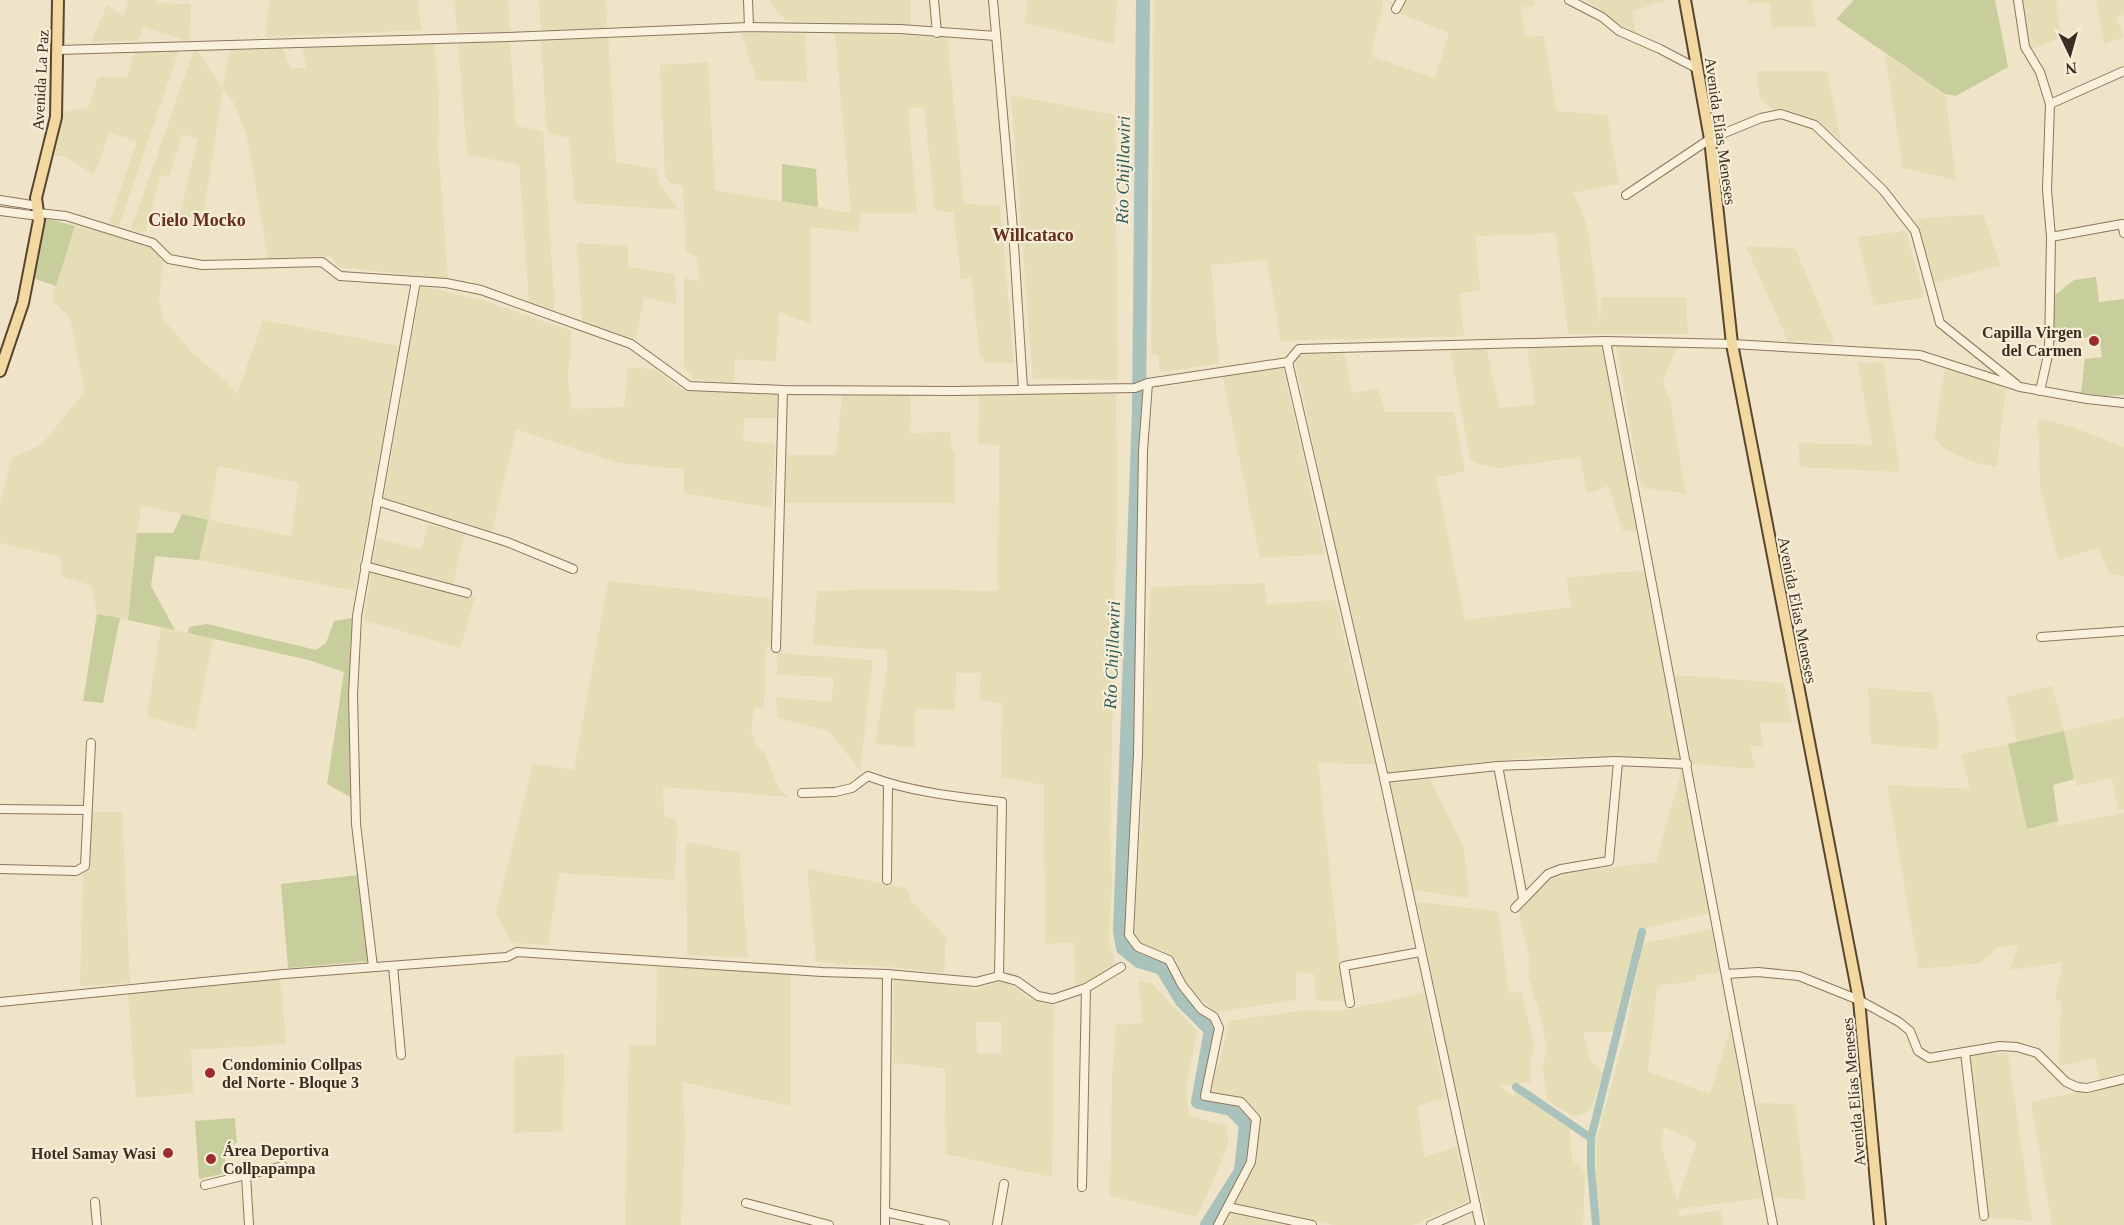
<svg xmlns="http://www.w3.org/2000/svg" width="2124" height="1225" viewBox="0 0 2124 1225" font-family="'Times New Roman',serif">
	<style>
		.farmland { fill: #e5ddb5; fill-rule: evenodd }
		.green { fill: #c8ce9b }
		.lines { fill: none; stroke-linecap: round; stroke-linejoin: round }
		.canal { stroke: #a9c3bc; stroke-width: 8 }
		.river { stroke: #a9c3bc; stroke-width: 14 }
		.minor-casing { stroke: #8c765d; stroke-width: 10 }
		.major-casing { stroke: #5a4430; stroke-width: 14 }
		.minor { stroke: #faf1dc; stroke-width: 8 }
		.major { stroke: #f2d8a1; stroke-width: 10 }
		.poi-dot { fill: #9c2c2d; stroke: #f7eed8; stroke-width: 2 }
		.labels { text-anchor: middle; stroke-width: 4.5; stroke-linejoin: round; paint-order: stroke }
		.street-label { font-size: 16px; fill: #3c2e20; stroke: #f7eed8 }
		.poi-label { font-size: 16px; font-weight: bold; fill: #3c2e20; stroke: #f7eed8; text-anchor: end }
		.water-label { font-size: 18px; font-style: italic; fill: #305c59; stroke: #f7eed8 }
		.neighbourhood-label { font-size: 18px; font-weight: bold; fill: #6a2e1f; stroke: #f7eed8 }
	</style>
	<rect width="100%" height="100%" fill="#efe3c8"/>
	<!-- farmland -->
	<g class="farmland">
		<path d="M128,0H155V3L191,4L190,39L184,40L143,27L138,41L91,42L107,5L124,16Z"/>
		<path d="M270,0H418L421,30L265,37Z"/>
		<path d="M454,0H508L510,32H457Z"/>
		<path d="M539,0H606L607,29L541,30Z"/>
		<path d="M768,0H911V25L786,21Z"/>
		<path d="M1028,0H1117L1114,44L1025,23Z"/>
		<path d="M1154,0H1382L1383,7L1372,48L1373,57L1435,78L1449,33L1391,10L1397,0H1534L1535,5L1521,8L1525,37L1543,36L1557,111L1607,115L1619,184L1572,193L1580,206L1588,231L1600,326L1601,297H1686L1688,334H1568L1556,233L1475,236L1480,290L1459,294L1464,336L1281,341L1267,260L1211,265L1219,364L1159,372V355H1151Z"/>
		<path d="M1586,0H1667L1632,11L1636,34L1621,25Z"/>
		<path d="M1748,0H1811L1816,27H1771L1770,3H1748Z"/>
		<path d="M2022,0H2056L2061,38L2031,49Z"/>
		<path d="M2096,0H2124V15L2116,17L2124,37L2104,44Z"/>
		<path d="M741,33L805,34L807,82L757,81Z"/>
		<path d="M835,33L947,37L964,204L1000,206L1014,363H986L980,355L971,278L961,279L953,212L935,211L924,107L908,108L917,213H860L859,232L810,227L811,324L779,312L776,362L735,359V383L693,379L684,366V278L700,281L696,256L686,252L683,186L670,183L665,177L660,65L708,62L715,190L851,213Z"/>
		<path d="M608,35L616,162L657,169L659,184L679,210L575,203L569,138L548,133L546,122L541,39Z"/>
		<path d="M434,41L439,99L438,145L448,279L338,267L330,256L268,258L247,137L234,103L223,89L203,216L179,218L198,139L182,134L170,175L160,176L145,233L131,229L195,47L222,88L231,47L281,44L291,69L306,68L302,43Z"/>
		<path d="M510,41L516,126L543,131L555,313L529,303L519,164L467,155L458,44Z"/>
		<path d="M180,47L119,226L109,223L137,141L109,133L94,175L67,157L55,155L63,112L88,108L98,77H127L136,48Z"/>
		<path d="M1885,54L1945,94L1956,180L1903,168Z"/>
		<path d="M1757,71H1827L1841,141L1820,121L1783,108L1774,110L1759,97Z"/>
		<path d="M1011,95L1115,115L1118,380L1033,379Z"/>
		<path d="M1983,214L2000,265L1935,283L1915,219Z"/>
		<path d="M75,226L104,231L152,247L163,263L159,300L163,319L193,354L226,381L237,394L263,320L399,346L355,591L199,560L208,520L141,505L128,620L97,614L92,586L62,576L61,557L0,543V505L12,458L41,445L85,392L70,318L54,302L53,293ZM218,466L299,483L291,536L209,520Z"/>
		<path d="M1906,231L1924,297L1874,306L1857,237Z"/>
		<path d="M577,243L628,246V267L675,274L676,305L644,297L636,339L582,322Z"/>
		<path d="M1746,246L1795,248L1835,343L1788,341Z"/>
		<path d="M421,286L481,300L572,331L568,377L571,409L624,407L628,367L653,369L684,390L777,395V418H744L743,441L775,444L772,508L684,493V469L619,463L516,429L492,532L384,497Z"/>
		<path d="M1600,343L1613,401L1637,531H1623L1608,486L1587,493L1580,457L1497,468L1482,465L1470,459L1450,349L1486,347L1499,408L1535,405L1527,345Z"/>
		<path d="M1678,344L1663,382L1670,400L1686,494L1641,487L1616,345Z"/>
		<path d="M1301,352H1344L1352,393L1378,389L1385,412H1454L1465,471L1436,478L1465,620L1572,607L1566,578L1644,570L1680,759L1619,756L1533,757L1389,773L1323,491L1295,359Z"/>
		<path d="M1883,362L1900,472L1800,467L1798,443L1872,445L1858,363Z"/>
		<path d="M1278,366L1283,368L1325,554L1260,558L1222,373Z"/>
		<path d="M1945,367L2006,383L1997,467L1973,462L1943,448L1934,438Z"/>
		<path d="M1045,393L1116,394L1117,502L1110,835L1112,882L1109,938L1116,966L1075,987L1074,942L1045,944L1044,785L1001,777L1002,703L979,700L981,673H956L955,710L915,709L914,747L875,744L887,670V650L813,645L817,591L898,589L998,591L999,445L978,444L979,396Z"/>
		<path d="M911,394L910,433L951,432V445L955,456V503H785L787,455H836L842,395Z"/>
		<path d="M2038,418L2072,427L2124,447V576L2108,573L2099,548L2058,560L2040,485Z"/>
		<path d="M428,524L464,534L453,585L373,563L377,538L421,550Z"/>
		<path d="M372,567L475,598L460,648L364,620Z"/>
		<path d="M608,581L772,599L771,647L766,646L764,707H755L751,729L757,748L764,752L779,789L788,797L663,787L664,816L677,820L675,880L559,873L548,945L512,943L496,913L533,764L574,770Z"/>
		<path d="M1265,583L1266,604L1335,600L1375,764L1318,763L1344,1001H1316L1314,974L1296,972V1000L1213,1012L1188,985L1175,958L1161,950L1144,946L1134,936L1142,808L1145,683L1151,587Z"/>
		<path d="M161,627L213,638L195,730L147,716Z"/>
		<path d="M778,653L873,660L860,770L829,731L778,718L776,697L831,702L834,678L777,674Z"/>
		<path d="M1674,675L1784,683L1792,722L1760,723L1763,746H1750L1755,769L1692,764Z"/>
		<path d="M2052,686L2064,731L2124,717V809L2118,810L2112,778L2076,786L2063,731L2017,742L2006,697Z"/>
		<path d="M1868,688L1933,693L1940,738L1936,749L1871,744Z"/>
		<path d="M2008,744L2027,829L2058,821L2057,826L2124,813V1074L2100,1080L2095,1058L2059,1066L2061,1001H2055L2063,962L2010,970L2018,945L1998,947L1980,963L1919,969L1887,785L1970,789L1961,754Z"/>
		<path d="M1682,769L1710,913L1639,930L1614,1032H1583L1590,1060L1603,1073L1591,1110L1574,1117L1547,1100L1542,1065L1547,1051L1542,1021L1528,976L1530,962L1518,907L1551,878L1564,873L1656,862Z"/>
		<path d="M1429,778L1464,848L1469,898L1413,890L1390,782Z"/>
		<path d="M91,812H122L130,983L80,986L83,872L91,868Z"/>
		<path d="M686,842L739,852L748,958L687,955Z"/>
		<path d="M807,869L892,885L907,889L912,902L946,937L944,973L889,967L816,962Z"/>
		<path d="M1417,902L1498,911L1509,993L1521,992L1535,1047L1530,1063L1531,1082L1499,1086L1514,1097V1091L1570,1129L1572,1159L1585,1172L1583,1225H1488L1457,1095Z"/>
		<path d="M1711,929L1720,973L1696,975L1697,981L1662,985L1657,989L1648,1072L1710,1094L1730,1030L1763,1198L1678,1209L1680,1216L1721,1210L1722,1225H1600L1596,1193V1141L1625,1035L1642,944ZM1664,1127L1697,1142L1677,1202L1661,1144Z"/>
		<path d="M657,966L791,974V1106L682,1082L685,1134L681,1225H625L629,1045L656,1046Z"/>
		<path d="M894,977L976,989L1002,981L1016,988L1028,998L1054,1005L1052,1177L946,1154L945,1068L893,1063ZM976,1022H1001V1054L977,1053Z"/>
		<path d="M280,978L286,1044L191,1050L193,1093L136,1098L128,993Z"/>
		<path d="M1138,981L1151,983L1197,1031L1186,1088L1189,1116L1227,1126L1228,1146L1197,1217L1110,1196L1112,1077L1116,1025L1143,1023Z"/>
		<path d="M1424,993L1445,1098L1418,1106L1424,1157L1456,1147L1469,1201L1413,1225H1333L1230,1202L1245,1172L1252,1128L1246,1103L1210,1095L1230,1021L1305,1010L1341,1011Z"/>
		<path d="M1980,1052L2008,1053L2032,1221L1986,1217L1970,1057Z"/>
		<path d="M564,1054L563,1131L514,1133V1057Z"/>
		<path d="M2124,1083V1225H2052L2031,1102Z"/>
		<path d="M1756,1103L1795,1104L1806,1200L1773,1197Z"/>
		<path d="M1231,1212L1283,1225H1217Z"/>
	</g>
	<!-- green -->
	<g class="green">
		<path d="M1854,0H1995L2008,67L1956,96L1945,94L1836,19Z"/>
		<path d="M782,164L816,169L818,207L782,201Z"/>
		<path d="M45,218L75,226L56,286L33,278Z"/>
		<path d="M2096,277L2099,302L2124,299V395L2108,396L2081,393L2085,359L2102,357L2099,336L2053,342L2054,296L2074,280Z"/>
		<path d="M182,514L208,520L199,560L155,556L151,586L175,630L128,620L137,533H173Z"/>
		<path d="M97,614L120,618L103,703L83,701Z"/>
		<path d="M352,618L348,700L352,798L327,784L344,672L309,660L188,633L189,627L207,624L316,650L326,643L334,621Z"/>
		<path d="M2064,731L2074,779L2053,785L2058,821L2027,829L2008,744Z"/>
		<path d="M359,875L370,961L288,968L281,884Z"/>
		<path d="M235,1118L237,1143L224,1145L226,1173L199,1179L195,1121Z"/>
	</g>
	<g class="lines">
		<!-- canal -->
		<g class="canal">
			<path d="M1516,1087L1591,1138"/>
			<path d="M1596,1225L1591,1169V1138L1642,932"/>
		</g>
		<!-- river -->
		<path class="river" d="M1143,0L1139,411L1120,931L1123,948L1139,961L1162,968L1182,1001L1211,1030L1198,1102L1231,1109L1246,1124L1241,1171L1207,1225"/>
		<defs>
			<g id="minor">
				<path d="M748,0L749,27"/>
				<path d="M934,0L937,33"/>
				<path d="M993,0L1013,229L1023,389"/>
				<path d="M1569,0L1602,17L1619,31L1660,49L1698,69"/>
				<path d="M2018,0L2025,47L2040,72L2050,104"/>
				<path d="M1396,9L1401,0"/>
				<path d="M58,50L508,37L749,27L900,29L996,36"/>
				<path d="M1626,195L1710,139L1761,118L1781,114L1815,125L1883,190L1915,231L1940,323L2016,384"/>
				<path d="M0,200L38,206"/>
				<path d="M0,211L39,216"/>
				<path d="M38,213L66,216L153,243L169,259L202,265L322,262L340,276L446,283L481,290L631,344L689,386L783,390L954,391L1135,388L1148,383L1288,362L1299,349L1606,341L1732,344L1920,355L2020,387L2087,399L2124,403"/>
				<path d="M2051,237L2122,224L2124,233"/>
				<path d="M1606,341L1773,1225"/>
				<path d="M1288,362L1384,778L1480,1225"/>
				<path d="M1148,383L1143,451L1138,754L1129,935L1138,947L1169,960L1182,985L1201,1009L1214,1017L1219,1028L1205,1096L1241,1102L1256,1119L1251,1162L1218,1225"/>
				<path d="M2040,391L2049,351L2051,237L2047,190L2050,104L2124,71"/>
				<path d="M377,501L507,542L573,569"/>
				<path d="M365,566L467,593"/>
				<path d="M2041,637L2124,631"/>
				<path d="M776,648L783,390"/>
				<path d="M1498,766L1523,898"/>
				<path d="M1384,778L1498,766L1615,761L1687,764"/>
				<path d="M802,793L835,792L852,788L868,776C910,792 957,797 1002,802L999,976"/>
				<path d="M0,809L87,810"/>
				<path d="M0,869L76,871L85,866L91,743"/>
				<path d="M887,880L888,783"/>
				<path d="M1515,908L1548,874L1561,869L1609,861L1618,762"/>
				<path d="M393,966L401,1055"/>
				<path d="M373,967L356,824L353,695L357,616L416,281"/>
				<path d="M1726,974L1758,972L1799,976L1859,1000L1899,1022L1910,1031L1918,1051L1929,1058L2000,1046L2017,1047L2037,1053L2066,1082L2077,1087L2087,1088L2124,1079"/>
				<path d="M0,1002L284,974L507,957L517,952L822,972L887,974L976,982L999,976L1017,981L1038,996L1053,999L1086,988L1121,967"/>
				<path d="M1350,1003L1344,966L1420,952"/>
				<path d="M1965,1052L1984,1216"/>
				<path d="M246,1175L249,1225"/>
				<path d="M205,1185L283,1166"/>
				<path d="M1082,1187L1086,988"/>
				<path d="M95,1202L97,1225"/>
				<path d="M746,1203L829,1225"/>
				<path d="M1228,1207L1312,1225"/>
				<path d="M885,1212L945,1225"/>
				<path d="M885,1225L887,974"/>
				<path d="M997,1225L1004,1184"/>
				<path d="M1431,1225L1476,1205"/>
			</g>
			<g id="major">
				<path d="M1685,0L1710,139L1732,344L1859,1000L1880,1225"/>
				<path d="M0,371L23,303L39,220L36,198L56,117L58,0"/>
			</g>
		</defs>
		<!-- minor casing -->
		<use href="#minor" class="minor-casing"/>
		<!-- major casing -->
		<use href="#major" class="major-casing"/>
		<!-- minor -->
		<use href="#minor" class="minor"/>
		<!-- major -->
		<use href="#major" class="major"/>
	</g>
	<!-- markers -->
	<g class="poi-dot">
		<circle cx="2094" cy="341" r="6"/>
		<circle cx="210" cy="1073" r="6"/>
		<circle cx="168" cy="1153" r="6"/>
		<circle cx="211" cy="1159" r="6"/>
	</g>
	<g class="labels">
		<!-- street labels -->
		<g class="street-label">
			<text transform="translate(40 80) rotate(-87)" y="6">Avenida La Paz</text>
			<text transform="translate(1721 131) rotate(82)" y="6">Avenida Elías Meneses</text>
			<text transform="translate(1798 610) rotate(79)" y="6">Avenida Elías Meneses</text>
			<text transform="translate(1853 1092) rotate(-95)" y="6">Avenida Elías Meneses</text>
		</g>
		<!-- poi labels -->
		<g class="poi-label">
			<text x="2082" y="338">Capilla Virgen<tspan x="2082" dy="18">del Carmen</tspan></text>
			<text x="222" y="1070" text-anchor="start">Condominio Collpas<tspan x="222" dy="18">del Norte - Bloque 3</tspan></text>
			<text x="223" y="1156" text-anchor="start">Área Deportiva<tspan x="223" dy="18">Collpapampa</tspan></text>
			<text x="156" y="1159">Hotel Samay Wasi</text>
		</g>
		<!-- water labels -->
		<g class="water-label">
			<text transform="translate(1123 170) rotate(-89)" y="6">Río Chijllawiri</text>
			<text transform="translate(1112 655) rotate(-88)" y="6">Río Chijllawiri</text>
		</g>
		<!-- neighbourhood labels -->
		<g class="neighbourhood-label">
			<text x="197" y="226">Cielo Mocko</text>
			<text x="1033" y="241">Willcataco</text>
		</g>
	</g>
	<!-- north arrow -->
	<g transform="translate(2070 54) rotate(175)" stroke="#f7eed8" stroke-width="4.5" paint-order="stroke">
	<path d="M0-4.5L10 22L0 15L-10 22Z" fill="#3c2e20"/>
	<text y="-9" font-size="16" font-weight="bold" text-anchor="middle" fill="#3c2e20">N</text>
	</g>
</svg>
